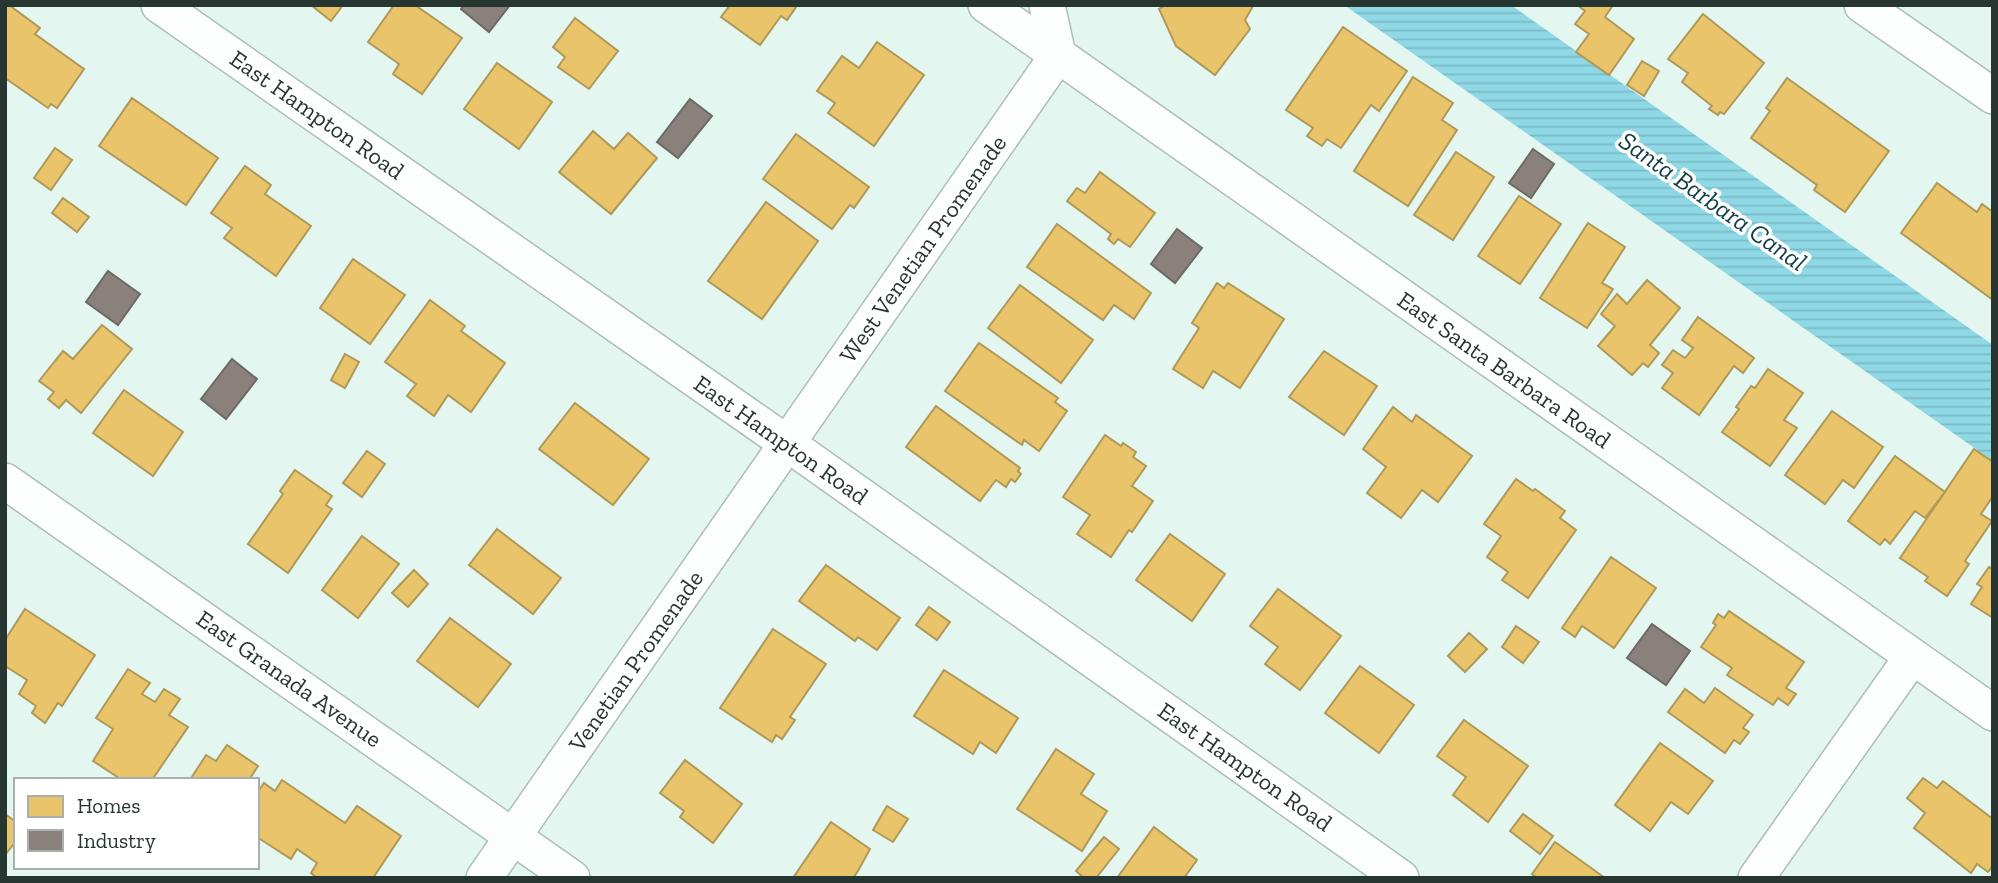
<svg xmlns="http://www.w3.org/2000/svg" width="1998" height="883" viewBox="0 0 1998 883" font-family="'Zilla Slab',serif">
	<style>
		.water { fill: url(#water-rules) }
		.homes { fill: #e9c46a; stroke: #af9959; stroke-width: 2 }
		.industry { fill: #8a817c; stroke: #6d6a66; stroke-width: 2 }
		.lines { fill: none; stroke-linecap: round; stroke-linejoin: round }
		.street-casing { stroke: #aebdb8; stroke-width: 38 }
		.street { stroke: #fbfefd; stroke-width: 35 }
		.labels { text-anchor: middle; stroke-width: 7; stroke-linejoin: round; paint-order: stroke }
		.street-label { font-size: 24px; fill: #283632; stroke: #fff }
		.water-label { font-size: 26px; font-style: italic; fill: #0f3d46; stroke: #fff }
	</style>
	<defs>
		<pattern id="water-rules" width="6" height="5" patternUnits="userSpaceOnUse" patternTransform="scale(1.75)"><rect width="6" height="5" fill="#8fd8e6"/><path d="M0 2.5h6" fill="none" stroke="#7bbac6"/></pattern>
	</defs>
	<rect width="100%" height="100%" fill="#e3f7f0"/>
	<!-- water -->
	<path class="water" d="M1344,5H1511L1993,345V461Z"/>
	<!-- homes -->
	<g class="homes">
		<path d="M5,5H9L40,28L35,34L84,69L57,108L51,104L48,108L5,78Z"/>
		<path d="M311,5H343L331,21Z"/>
		<path d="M394,5H415L462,38L422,94L393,74L399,64L368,42Z"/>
		<path d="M730,5H794L796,7L787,20L781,16L760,45L721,17Z"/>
		<path d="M1166,5H1252L1253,6L1245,20L1250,29L1215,75L1176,46L1159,9Z"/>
		<path d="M1577,5H1613L1605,17L1634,39L1609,75L1576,52L1589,34L1575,24L1585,11Z"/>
		<path d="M1703,14L1764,63L1724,114L1720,112L1718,115L1709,109L1712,106L1682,82L1688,73L1668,59Z"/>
		<path d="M575,18L618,51L589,89L558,67L565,57L553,47Z"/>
		<path d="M1343,27L1407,71L1379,111L1371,105L1341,148L1327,139L1322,146L1307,136L1313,128L1286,110Z"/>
		<path d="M877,42L924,75L874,146L828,113L835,103L817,91L842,56L859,68Z"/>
		<path d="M1642,61L1659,71L1644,96L1627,85Z"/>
		<path d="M497,63L552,102L519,149L464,109Z"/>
		<path d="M1413,77L1453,103L1442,120L1457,130L1408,206L1354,171Z"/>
		<path d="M1787,78L1889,151L1845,212L1814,190L1817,185L1751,138L1770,111L1766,108Z"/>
		<path d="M132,98L218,158L186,205L99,146Z"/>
		<path d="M593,131L614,149L628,133L657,158L611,214L559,172Z"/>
		<path d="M796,134L869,187L854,208L850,205L832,229L763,179Z"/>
		<path d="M55,148L72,160L51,190L34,178Z"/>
		<path d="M1456,152L1494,177L1453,240L1414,215Z"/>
		<path d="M245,166L271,185L265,194L311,226L276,276L224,238L232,228L211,213Z"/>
		<path d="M1100,172L1155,213L1130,247L1118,239L1114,244L1108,239L1111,234L1067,201L1077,188L1085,193Z"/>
		<path d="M1937,183L1977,212L1982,204L1993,212V300L1901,233Z"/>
		<path d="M1519,196L1561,224L1520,284L1478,256Z"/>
		<path d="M63,198L89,217L77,232L52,213Z"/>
		<path d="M766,202L818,241L762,319L708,281Z"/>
		<path d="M1588,223L1625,247L1602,283L1613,289L1587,328L1540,298Z"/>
		<path d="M1057,224L1151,293L1134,319L1114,305L1103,320L1027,267Z"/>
		<path d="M353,259L405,295L370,344L320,308Z"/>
		<path d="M1647,280L1680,308L1650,345L1659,353L1648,367L1643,363L1632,375L1598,346L1615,326L1601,314L1617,294L1627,304Z"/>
		<path d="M1217,283L1224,288L1228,283L1284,319L1240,388L1213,371L1203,388L1173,369L1199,328L1192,323Z"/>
		<path d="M1020,285L1093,340L1061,383L988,328Z"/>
		<path d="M430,300L465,326L461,331L505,363L471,412L448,395L434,416L407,396L416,384L385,362Z"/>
		<path d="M1698,317L1754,358L1743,373L1734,366L1699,415L1662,388L1673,373L1662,365L1673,350L1685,358L1693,348L1682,340Z"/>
		<path d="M102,325L132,349L81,413L66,400L59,408L48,399L54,392L39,381L63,351L73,359Z"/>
		<path d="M979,343L1058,398L1055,402L1067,411L1039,451L1024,440L1022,445L945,391Z"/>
		<path d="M1324,351L1377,386L1344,435L1289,397Z"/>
		<path d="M345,354L359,362L345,388L331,380Z"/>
		<path d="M1768,369L1803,393L1784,420L1797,428L1770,466L1722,432L1739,409L1736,407L1751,386L1755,388Z"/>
		<path d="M124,390L183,432L153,476L93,433Z"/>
		<path d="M575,403L649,459L613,505L539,449Z"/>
		<path d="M936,406L1020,468L1018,471L1021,474L1015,482L1011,479L1006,487L996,480L980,501L906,447Z"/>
		<path d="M1393,407L1412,422L1416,415L1472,456L1438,502L1422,490L1401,518L1367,493L1386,467L1363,449Z"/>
		<path d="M1832,411L1883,447L1854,488L1843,480L1825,504L1785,475Z"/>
		<path d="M1105,435L1121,446L1123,443L1136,452L1133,457L1146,466L1132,486L1153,501L1132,532L1129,530L1111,557L1077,534L1090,515L1063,497Z"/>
		<path d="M1974,449L1993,462V496L1981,514L1992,521L1965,561L1969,564L1947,596L1925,581L1928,577L1900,558Z"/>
		<path d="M367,451L385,464L362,497L343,483Z"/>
		<path d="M1895,456L1945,492L1925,518L1915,511L1890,544L1885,539L1880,545L1848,521Z"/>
		<path d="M295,470L332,496L326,505L332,509L288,573L248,544L283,494L280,491Z"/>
		<path d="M1516,479L1533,491L1535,489L1565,511L1560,518L1576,530L1528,598L1502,580L1508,572L1487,557L1501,536L1484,524Z"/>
		<path d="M497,529L561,578L533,614L469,565Z"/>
		<path d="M1170,534L1225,574L1192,621L1136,580Z"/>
		<path d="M362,536L399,564L358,618L322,590Z"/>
		<path d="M1611,557L1656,588L1614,648L1582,626L1575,637L1562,628Z"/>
		<path d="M826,565L900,618L877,650L858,637L855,641L799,601Z"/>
		<path d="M1989,567L1993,569V618L1971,604L1982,587L1977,584Z"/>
		<path d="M414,570L428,584L408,607L392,593Z"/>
		<path d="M1278,589L1341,636L1300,690L1265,664L1278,647L1250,626Z"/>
		<path d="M929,607L950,622L937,640L916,625Z"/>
		<path d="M25,609L95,655L62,706L58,703L45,723L32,713L36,706L19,694L27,680L5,666V640Z"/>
		<path d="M1729,611L1804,662L1786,688L1796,694L1788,705L1778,698L1773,705L1727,675L1732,668L1701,647L1716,625L1713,623L1718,614L1724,618Z"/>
		<path d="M450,618L511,664L478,707L417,661Z"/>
		<path d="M1516,626L1539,642L1523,663L1502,647Z"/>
		<path d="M773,629L826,664L790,717L795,720L782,739L776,735L772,742L720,708Z"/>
		<path d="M1469,633L1487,649L1465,672L1448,656Z"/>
		<path d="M1360,666L1414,705L1379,753L1325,713Z"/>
		<path d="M128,669L150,683L142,694L155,702L164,689L180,699L169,715L188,727L152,780H122L93,761L113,729L96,718Z"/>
		<path d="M944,670L1018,718L996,753L980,742L973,754L914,716Z"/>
		<path d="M1715,688L1753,715L1743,728L1749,732L1740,744L1734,740L1725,753L1668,712L1685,689L1704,703Z"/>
		<path d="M1464,720L1528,766L1488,822L1453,795L1466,777L1437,756Z"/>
		<path d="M1660,743L1713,781L1688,814L1671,802L1650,831L1615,805Z"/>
		<path d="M227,745L258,766L249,780H190L206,755L216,761Z"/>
		<path d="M1056,749L1094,774L1081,794L1107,811L1082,851L1017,809Z"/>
		<path d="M685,760L742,804L713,843L680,817L684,811L660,793Z"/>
		<path d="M1923,778L1937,788L1943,781L1993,819V866L1988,872L1977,864L1971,873L1914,828L1925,813L1907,798Z"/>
		<path d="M282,780L345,823L357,806L401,836L373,878H317L311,873L317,863L297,849L291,859L257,837V793L264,783L275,791Z"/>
		<path d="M887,806L908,819L893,842L873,830Z"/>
		<path d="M5,814L16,822V841L5,855Z"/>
		<path d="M1523,814L1553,836L1540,854L1510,831Z"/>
		<path d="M831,822L870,849L858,871L853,878H793Z"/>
		<path d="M1154,827L1197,860L1184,878H1117Z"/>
		<path d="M1104,837L1119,849L1096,878H1084L1076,871Z"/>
		<path d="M1555,842L1605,878H1537L1532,874Z"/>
	</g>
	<!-- industry -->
	<g class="industry">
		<path d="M464,5H510L489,32L461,9Z"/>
		<path d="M690,99L712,116L678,158L657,142Z"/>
		<path d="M1533,149L1554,164L1531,198L1509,183Z"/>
		<path d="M1177,229L1202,248L1175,283L1151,264Z"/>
		<path d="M108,271L140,294L118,325L86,302Z"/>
		<path d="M232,359L257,379L226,419L201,399Z"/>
		<path d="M1652,624L1690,651L1666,685L1627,658Z"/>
	</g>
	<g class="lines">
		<defs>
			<g id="street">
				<path d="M159,5L788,444L1401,878"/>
				<path d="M1047,5L1058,55L1993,713"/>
				<path d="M1862,5L1993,96"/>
				<path d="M5,481L572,878"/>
				<path d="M484,878L1058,55L986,5"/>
				<path d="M1756,878L1912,657"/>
			</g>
		</defs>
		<!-- street casing -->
		<use href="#street" class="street-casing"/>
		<!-- street -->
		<use href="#street" class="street"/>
	</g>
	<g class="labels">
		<!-- street labels -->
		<g class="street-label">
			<text transform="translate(317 115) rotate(35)" y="8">East Hampton Road</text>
			<text transform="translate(923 249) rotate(-55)" y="8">West Venetian Promenade</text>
			<text transform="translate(1504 370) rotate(35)" y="8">East Santa Barbara Road</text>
			<text transform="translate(781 440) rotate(35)" y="8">East Hampton Road</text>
			<text transform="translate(636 661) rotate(-55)" y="8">Venetian Promenade</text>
			<text transform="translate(289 679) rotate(35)" y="8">East Granada Avenue</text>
			<text transform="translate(1245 767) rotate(35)" y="8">East Hampton Road</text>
		</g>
		<!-- water labels -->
		<g class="water-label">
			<text transform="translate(1713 201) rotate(35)" y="9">Santa Barbara Canal</text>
		</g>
	</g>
	<!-- border -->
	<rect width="1998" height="883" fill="none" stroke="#283632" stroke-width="14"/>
	<!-- legend -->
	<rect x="14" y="778" width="245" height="91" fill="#ffffff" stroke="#a9afad" stroke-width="2"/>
	<rect x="28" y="796" width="35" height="21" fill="#e9c46a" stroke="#a9afad" stroke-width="2"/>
	<text x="77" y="813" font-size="21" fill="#283632">Homes</text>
	<rect x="28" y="830" width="35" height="21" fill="#8a817c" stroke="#a9afad" stroke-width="2"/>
	<text x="77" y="848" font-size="21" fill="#283632">Industry</text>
</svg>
